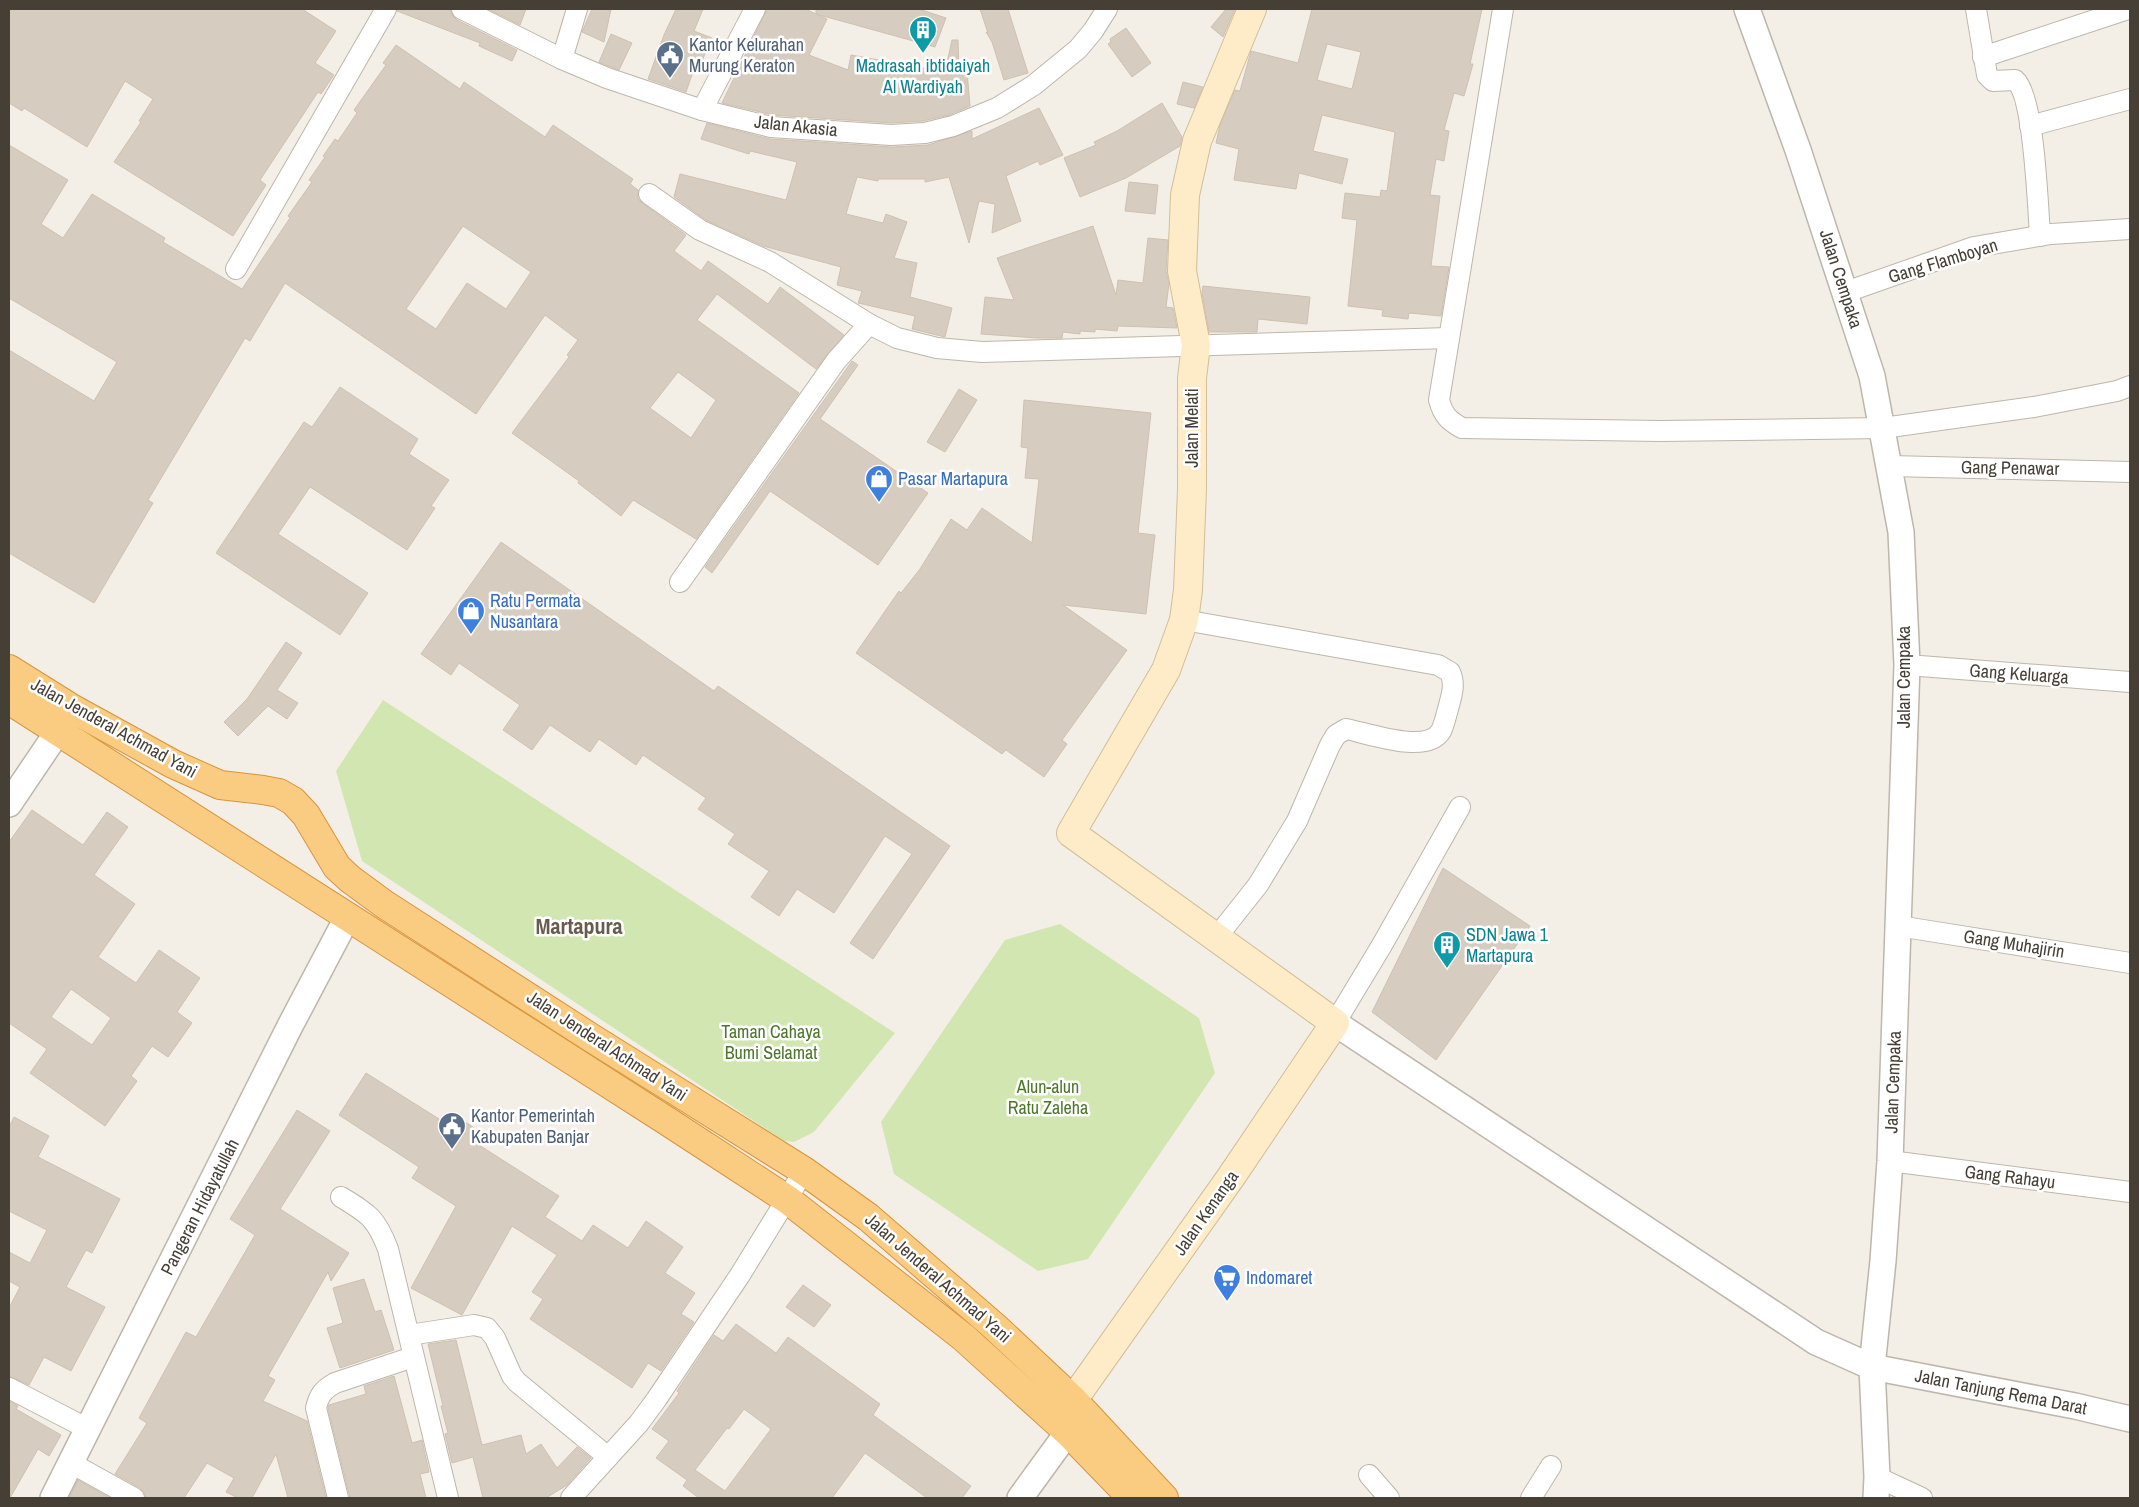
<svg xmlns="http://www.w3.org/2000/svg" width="2139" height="1507" viewBox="0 0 2139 1507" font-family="'Archivo Narrow',sans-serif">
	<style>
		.green { fill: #d2e6b1 }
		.building { fill: #d7ccc0; stroke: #cfc1b0; fill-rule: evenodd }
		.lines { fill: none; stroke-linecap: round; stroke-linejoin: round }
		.minor-casing { stroke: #beb6aa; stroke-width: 22 }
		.tertiary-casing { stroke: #beb6aa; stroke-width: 28 }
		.secondary-casing { stroke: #d1be98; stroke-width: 30 }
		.trunk-casing { stroke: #d8943c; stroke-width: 30 }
		.minor { stroke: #fff; stroke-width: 20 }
		.tertiary { stroke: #fff; stroke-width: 25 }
		.secondary { stroke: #fdecc7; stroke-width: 28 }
		.trunk { stroke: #facc82; stroke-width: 28 }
		.labels { text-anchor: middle; stroke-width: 5; stroke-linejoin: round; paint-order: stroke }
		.service-label { font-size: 18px; fill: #4e5e75; stroke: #fff; text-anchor: start }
		.culture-label { font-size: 18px; fill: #0d838f; stroke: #fff }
		.street-label { font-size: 18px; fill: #463f36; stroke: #fff }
		.shop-label { font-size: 18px; fill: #366cbe; stroke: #fff; text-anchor: start }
		.park-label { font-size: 18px; fill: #4d762b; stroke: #fff }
		.district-label { font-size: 22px; font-weight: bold; fill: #685c4e; stroke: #fff }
	</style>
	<rect width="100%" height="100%" fill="#f3efe7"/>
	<!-- green -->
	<g class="green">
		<path d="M383,700L895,1033L814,1132L794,1142L784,1141L362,861L336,771Z"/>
		<path d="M1060,924L1199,1018L1215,1073L1088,1259L1038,1271L894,1174L881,1122L1005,940Z"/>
	</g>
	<!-- building -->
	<g class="building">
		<path d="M9,9H302L336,31L315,63L334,75L321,94L318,92L260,180L266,185L233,236L114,162L141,122L139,121L153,99L125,81L87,147L24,108L22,111L9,103Z"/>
		<path d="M398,9H450L452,15L457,20L517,50L512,61L479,46L480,43L397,11Z"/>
		<path d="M488,9H526L520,25Z"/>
		<path d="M592,9H611L604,42L582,32Z"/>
		<path d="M676,9H703L694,31L712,38L698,70L694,69L686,92L648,79L664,35Z"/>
		<path d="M767,9H805L827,19L809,55L848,70L851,55L945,72L952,40H958L959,73L967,72L970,106L949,115L923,121L891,123L773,115L722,103Z"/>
		<path d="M816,9H919L946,18L935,47L816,14Z"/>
		<path d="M980,9H1008L1028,73L1004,80L992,42L986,32L988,33Z"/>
		<path d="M1226,9H1235L1223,37L1211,27Z"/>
		<path d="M1312,9H1482L1470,64H1473L1464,96L1454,93L1444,130L1449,131L1444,161L1436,159L1430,195L1440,196L1431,266L1449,267L1441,316L1409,313L1408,319L1382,316L1383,310L1348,306L1357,220L1342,218L1345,193L1380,197L1381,190L1387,191L1395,132L1322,115L1313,151L1348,159L1342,184L1299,173L1296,189L1234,180L1239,149L1216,143L1220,125L1235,90L1240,91L1251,51L1298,63ZM1327,44L1361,52L1352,89L1317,80Z"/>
		<path d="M1126,28L1151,63L1132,77L1108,44L1111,42L1110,39Z"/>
		<path d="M611,34L632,43L619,70L599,62Z"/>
		<path d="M396,45L460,89L464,82L545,137L553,125L633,179L630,184L638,190V199L642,203L686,235L674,251L701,271L708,261L768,304L780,287L844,335L816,369L717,294L697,320L799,393L696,539L633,500L621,516L578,483L579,481L512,433L569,357L567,355L578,340L545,315L476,414L285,283L250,341L245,338L148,500L153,503L94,603L9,553V350L94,401L117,362L9,298V145L68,180L41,224L63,238L92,194L165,238L163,242L242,289L290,218L288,216L312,182L309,180L325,157L323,156L335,139L338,141L357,113L354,110L386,65L383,63ZM463,226L531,272L506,309L467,283L436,329L406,309ZM678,372L716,400L691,438L650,408Z"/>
		<path d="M1183,82L1203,87L1194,108L1177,104Z"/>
		<path d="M1162,103L1182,137L1180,146L1126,178L1080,197L1064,158L1096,145L1094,142L1117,131Z"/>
		<path d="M1039,108L1063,155L1040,165L1038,161L1006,176L1021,221L992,233L995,204L979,201L969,243L949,177L925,182V179H878V181L857,177L846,214L883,223L886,214L907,222L894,258L917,263L910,297L952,308L945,337L912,329L915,316L858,303L862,291L837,285L841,267L763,246L706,220L674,197L680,174L786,200L797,162L750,151L749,154L701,139L707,123L770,139L892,147L928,145L972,131V139Z"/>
		<path d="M1129,182L1158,185L1155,214L1125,211Z"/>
		<path d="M1093,226L1116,295L1118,280L1143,283L1148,238L1168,240L1166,271L1169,284L1166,307L1173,308L1177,328L1118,326L1117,331L1095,329V332L1080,331V334L1063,332L1062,338H1037L981,334L985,297L1014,300L997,258Z"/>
		<path d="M1203,286L1310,297L1307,324L1258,319L1257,332H1209L1202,293Z"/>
		<path d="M852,361L858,365L820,419L928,493L878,565L770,491L712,573L705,567Z"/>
		<path d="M340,387L418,439L409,454L449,480L431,506L435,508L407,550L310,487L278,534L368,593L340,635L216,553L304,422L312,427Z"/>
		<path d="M959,389L977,400L945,452L927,442Z"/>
		<path d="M1024,400L1151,413L1138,533L1155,535L1146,614L1063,605L1127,650L1062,740L1067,744L1044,777L1006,750L1002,754L856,653L899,591L901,593L920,569L951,519L967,530L982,508L1032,543L1039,479L1025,478L1028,448L1021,447Z"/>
		<path d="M501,542L714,691L718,686L950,846L873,959L850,943L912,854L885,836L834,913L797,889L779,916L751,897L769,871L728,844L735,834L698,809L706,798L643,755L636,765L599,739L590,752L550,725L532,750L503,730L520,705L459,663L451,675L421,654Z"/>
		<path d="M286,642L302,653L277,690L298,703L287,719L268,706L238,736L224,722L247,699Z"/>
		<path d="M32,810L83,845L107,812L128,827L94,875L135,904L98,957L136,983L159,950L200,978L177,1012L192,1023L168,1057L152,1046L131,1076L137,1081L105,1126L30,1073L47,1049L9,1023V842ZM71,989L111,1018L92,1045L51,1017Z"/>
		<path d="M1443,868L1530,926L1436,1060L1372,1012Z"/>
		<path d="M366,1073L447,1124L453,1114L485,1135L479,1145L559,1196L545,1217L582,1241L593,1225L628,1248L646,1221L683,1247L665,1273L695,1293L681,1314L694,1322L661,1371L648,1363L632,1388L530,1319L543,1299L532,1292L557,1255L512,1226L462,1315L411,1288L456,1206L412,1178L419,1167L339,1115Z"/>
		<path d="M297,1110L330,1131L280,1209L349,1253L331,1281L328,1272L268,1376L275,1380L263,1401L307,1421L326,1498H288L276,1454L252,1498H238L226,1492L234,1478L207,1463L184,1498H146L144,1492L140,1488L115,1474L147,1423L139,1418L186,1332L196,1337L255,1235L230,1219Z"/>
		<path d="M14,1117L49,1136L38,1157L120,1199L92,1253L86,1250L66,1287L105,1307L71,1371L44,1357L29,1385L9,1376V1308L20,1287L9,1281V1252L30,1263L47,1230L9,1211V1127Z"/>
		<path d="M364,1279L375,1312L381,1310L394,1350L340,1368L327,1328L343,1323L333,1288Z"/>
		<path d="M803,1285L831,1305L814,1327L786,1307Z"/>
		<path d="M736,1324L776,1353L788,1337L880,1404L873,1415L971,1486L962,1498H927L865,1453L832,1498H699L683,1486L687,1480L656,1458L669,1441L652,1429L679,1393L677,1391L714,1335L723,1341ZM744,1409L771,1429L725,1491L695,1470L727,1428L729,1429Z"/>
		<path d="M456,1340L482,1445L521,1435L526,1454L541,1444L557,1468L577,1447L591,1458L567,1485L546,1498H483L473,1457L452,1463L445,1434L448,1433L441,1406H443L428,1344Z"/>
		<path d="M394,1376L412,1443L422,1440L429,1472L420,1474L426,1498H350L328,1408L329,1405L366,1394L364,1386Z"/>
		<path d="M9,1401L18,1406L16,1409L61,1435L49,1456L38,1449L10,1498Z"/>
		<path d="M78,1480L110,1498H69Z"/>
	</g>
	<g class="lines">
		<defs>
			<g id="minor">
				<path d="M462,9L562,59L607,78L702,110L771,127L891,135L925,133L953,126L997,108L1034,85L1078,49L1093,31L1107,9"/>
				<path d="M1503,9L1439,400C1443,415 1449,421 1462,428L1661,431L1883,428L2034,407L2117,391L2130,386"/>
				<path d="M1976,9L1987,75L1993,81L2015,80C2034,95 2038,207 2040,236"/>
				<path d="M1983,57L2128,9"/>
				<path d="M562,59L577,9"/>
				<path d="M702,110L755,9"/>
				<path d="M2030,126L2130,99"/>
				<path d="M649,194L700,230L770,262L869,324"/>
				<path d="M236,269L386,9"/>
				<path d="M1846,292L1974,247L2051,234L2130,229"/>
				<path d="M1890,466L2130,472"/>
				<path d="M680,582L836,361L869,324L897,338L937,348L982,352L1449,338"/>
				<path d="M1184,620L1438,665L1450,672C1456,685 1451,697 1448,709C1446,716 1444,725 1441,731C1427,755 1368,733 1346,729L1336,735L1330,745L1297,821L1258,885L1216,938"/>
				<path d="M1907,665L2130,682"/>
				<path d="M1898,926L2130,963"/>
				<path d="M1335,1023L1382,945L1460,807"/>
				<path d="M1890,1161L2130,1192"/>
				<path d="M341,1197C369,1214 376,1218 388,1249L448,1498"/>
				<path d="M409,1335L474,1325L487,1328L495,1338L512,1376L517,1382L608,1457"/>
				<path d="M9,1388L88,1429"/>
				<path d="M71,1463L134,1498"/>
				<path d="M1369,1475L1389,1498"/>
				<path d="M1877,1477L1922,1498"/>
				<path d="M338,1498L316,1408C319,1395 323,1390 335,1383L413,1357"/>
				<path d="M571,1498L639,1423L656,1400L740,1275L804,1171"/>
				<path d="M1531,1498L1551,1466"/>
			</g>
			<g id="tertiary">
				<path d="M1747,9L1798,150L1872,376L1901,532L1907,665L1890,1161L1883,1261L1872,1367L1877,1477L1876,1498"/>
				<path d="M9,804L69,715"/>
				<path d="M1335,1023L1816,1342L1872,1367L2075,1406L2130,1419"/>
				<path d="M53,1498L290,1026L348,916"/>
				<path d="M1020,1498L1068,1432"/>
			</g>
			<path id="secondary" d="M1073,1400L1231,1177L1335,1023L1071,833L1166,670L1184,620L1188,590L1192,489V378L1196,345L1182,271L1185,195L1197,141L1252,9"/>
			<g id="trunk">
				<path d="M9,669L73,709L173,764L220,785L263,790L279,793L293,801L306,815L337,867L350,879L384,904L590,1037L804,1171L868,1217L995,1327L1073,1400L1164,1498"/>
				<path d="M9,700L667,1121L788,1200L963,1337L1068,1432L1132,1498"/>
			</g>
		</defs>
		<!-- minor casing -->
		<use href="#minor" class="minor-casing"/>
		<!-- tertiary casing -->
		<use href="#tertiary" class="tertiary-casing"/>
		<!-- secondary casing -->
		<use href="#secondary" class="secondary-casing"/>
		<!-- trunk casing -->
		<use href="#trunk" class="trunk-casing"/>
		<!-- minor -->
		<use href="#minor" class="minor"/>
		<!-- tertiary -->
		<use href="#tertiary" class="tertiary"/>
		<!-- secondary -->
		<use href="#secondary" class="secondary"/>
		<!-- trunk -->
		<use href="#trunk" class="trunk"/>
	</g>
	<!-- icons -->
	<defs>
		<symbol id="building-pin" viewBox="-11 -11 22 30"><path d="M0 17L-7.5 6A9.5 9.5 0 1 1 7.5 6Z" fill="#0f9aa8" stroke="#fff"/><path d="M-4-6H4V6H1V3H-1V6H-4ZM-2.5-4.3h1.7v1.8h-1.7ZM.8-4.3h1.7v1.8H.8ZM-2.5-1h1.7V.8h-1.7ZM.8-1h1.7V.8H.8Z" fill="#fff"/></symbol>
		<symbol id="civic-pin" viewBox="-11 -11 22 30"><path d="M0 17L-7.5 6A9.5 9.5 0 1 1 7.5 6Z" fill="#5c6f8a" stroke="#fff"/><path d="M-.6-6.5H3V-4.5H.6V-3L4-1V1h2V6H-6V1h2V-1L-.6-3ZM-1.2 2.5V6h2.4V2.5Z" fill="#fff"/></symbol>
		<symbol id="shop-pin" viewBox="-11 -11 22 30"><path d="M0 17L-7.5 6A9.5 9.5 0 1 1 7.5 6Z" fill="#3f7fe0" stroke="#fff"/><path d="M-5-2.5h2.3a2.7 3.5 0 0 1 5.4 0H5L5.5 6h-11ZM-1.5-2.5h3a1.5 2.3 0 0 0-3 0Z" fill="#fff"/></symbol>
		<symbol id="supermarket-pin" viewBox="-11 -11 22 30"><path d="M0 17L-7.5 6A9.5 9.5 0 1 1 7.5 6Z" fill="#3f7fe0" stroke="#fff"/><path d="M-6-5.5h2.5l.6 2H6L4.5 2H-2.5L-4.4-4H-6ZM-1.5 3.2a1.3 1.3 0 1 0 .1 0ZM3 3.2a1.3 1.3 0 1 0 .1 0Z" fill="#fff"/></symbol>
	</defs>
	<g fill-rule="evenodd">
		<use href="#building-pin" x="907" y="14" width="32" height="43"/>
		<use href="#civic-pin" x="654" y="39" width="32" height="43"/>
		<use href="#shop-pin" x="863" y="463" width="32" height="43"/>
		<use href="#shop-pin" x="455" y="595" width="32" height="43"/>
		<use href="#building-pin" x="1431" y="929" width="32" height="43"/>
		<use href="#civic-pin" x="436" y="1110" width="32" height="43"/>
		<use href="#supermarket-pin" x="1211" y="1262" width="32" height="43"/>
	</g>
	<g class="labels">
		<!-- service labels -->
		<g class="service-label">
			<text x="689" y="51">Kantor Kelurahan<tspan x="689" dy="21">Murung Keraton</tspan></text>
			<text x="471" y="1122">Kantor Pemerintah<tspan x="471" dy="21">Kabupaten Banjar</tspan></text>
		</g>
		<!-- culture labels -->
		<g class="culture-label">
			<text x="923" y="72">Madrasah ibtidaiyah<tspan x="923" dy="21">Al Wardiyah</tspan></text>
			<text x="1466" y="941" text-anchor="start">SDN Jawa 1<tspan x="1466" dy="21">Martapura</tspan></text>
		</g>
		<!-- street labels -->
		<g class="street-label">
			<text transform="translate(796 126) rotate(6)" y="6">Jalan Akasia</text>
			<text transform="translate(1943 261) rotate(-17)" y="6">Gang Flamboyan</text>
			<text transform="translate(1841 279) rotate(72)" y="6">Jalan Cempaka</text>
			<text transform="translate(1192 428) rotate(-90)" y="6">Jalan Melati</text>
			<text transform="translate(2010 468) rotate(1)" y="6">Gang Penawar</text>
			<text transform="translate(2019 674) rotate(4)" y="6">Gang Keluarga</text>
			<text transform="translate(1904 677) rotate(-90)" y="6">Jalan Cempaka</text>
			<text transform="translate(114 728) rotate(29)" y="6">Jalan Jenderal Achmad Yani</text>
			<text transform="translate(2014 944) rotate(9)" y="6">Gang Muhajirin</text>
			<text transform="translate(607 1046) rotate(33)" y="6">Jalan Jenderal Achmad Yani</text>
			<text transform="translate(1893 1082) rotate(-88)" y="6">Jalan Cempaka</text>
			<text transform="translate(2010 1177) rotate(7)" y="6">Gang Rahayu</text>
			<text transform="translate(200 1207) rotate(-63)" y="6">Pangeran Hidayatullah</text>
			<text transform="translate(1206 1213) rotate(-55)" y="6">Jalan Kenanga</text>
			<text transform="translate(938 1278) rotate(41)" y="6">Jalan Jenderal Achmad Yani</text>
			<text transform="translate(2001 1392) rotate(11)" y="6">Jalan Tanjung Rema Darat</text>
		</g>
		<!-- shop labels -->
		<g class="shop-label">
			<text x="898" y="485">Pasar Martapura</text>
			<text x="490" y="607">Ratu Permata<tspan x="490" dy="21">Nusantara</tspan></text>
			<text x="1246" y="1284">Indomaret</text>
		</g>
		<!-- park labels -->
		<g class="park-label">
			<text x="771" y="1038">Taman Cahaya<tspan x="771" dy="21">Bumi Selamat</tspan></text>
			<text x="1048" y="1093">Alun-alun<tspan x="1048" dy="21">Ratu Zaleha</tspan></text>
		</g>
		<!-- district labels -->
		<g class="district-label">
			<text x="579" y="934">Martapura</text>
		</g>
	</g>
	<!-- border -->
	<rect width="2139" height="1507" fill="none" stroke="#463f36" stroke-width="20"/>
</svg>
